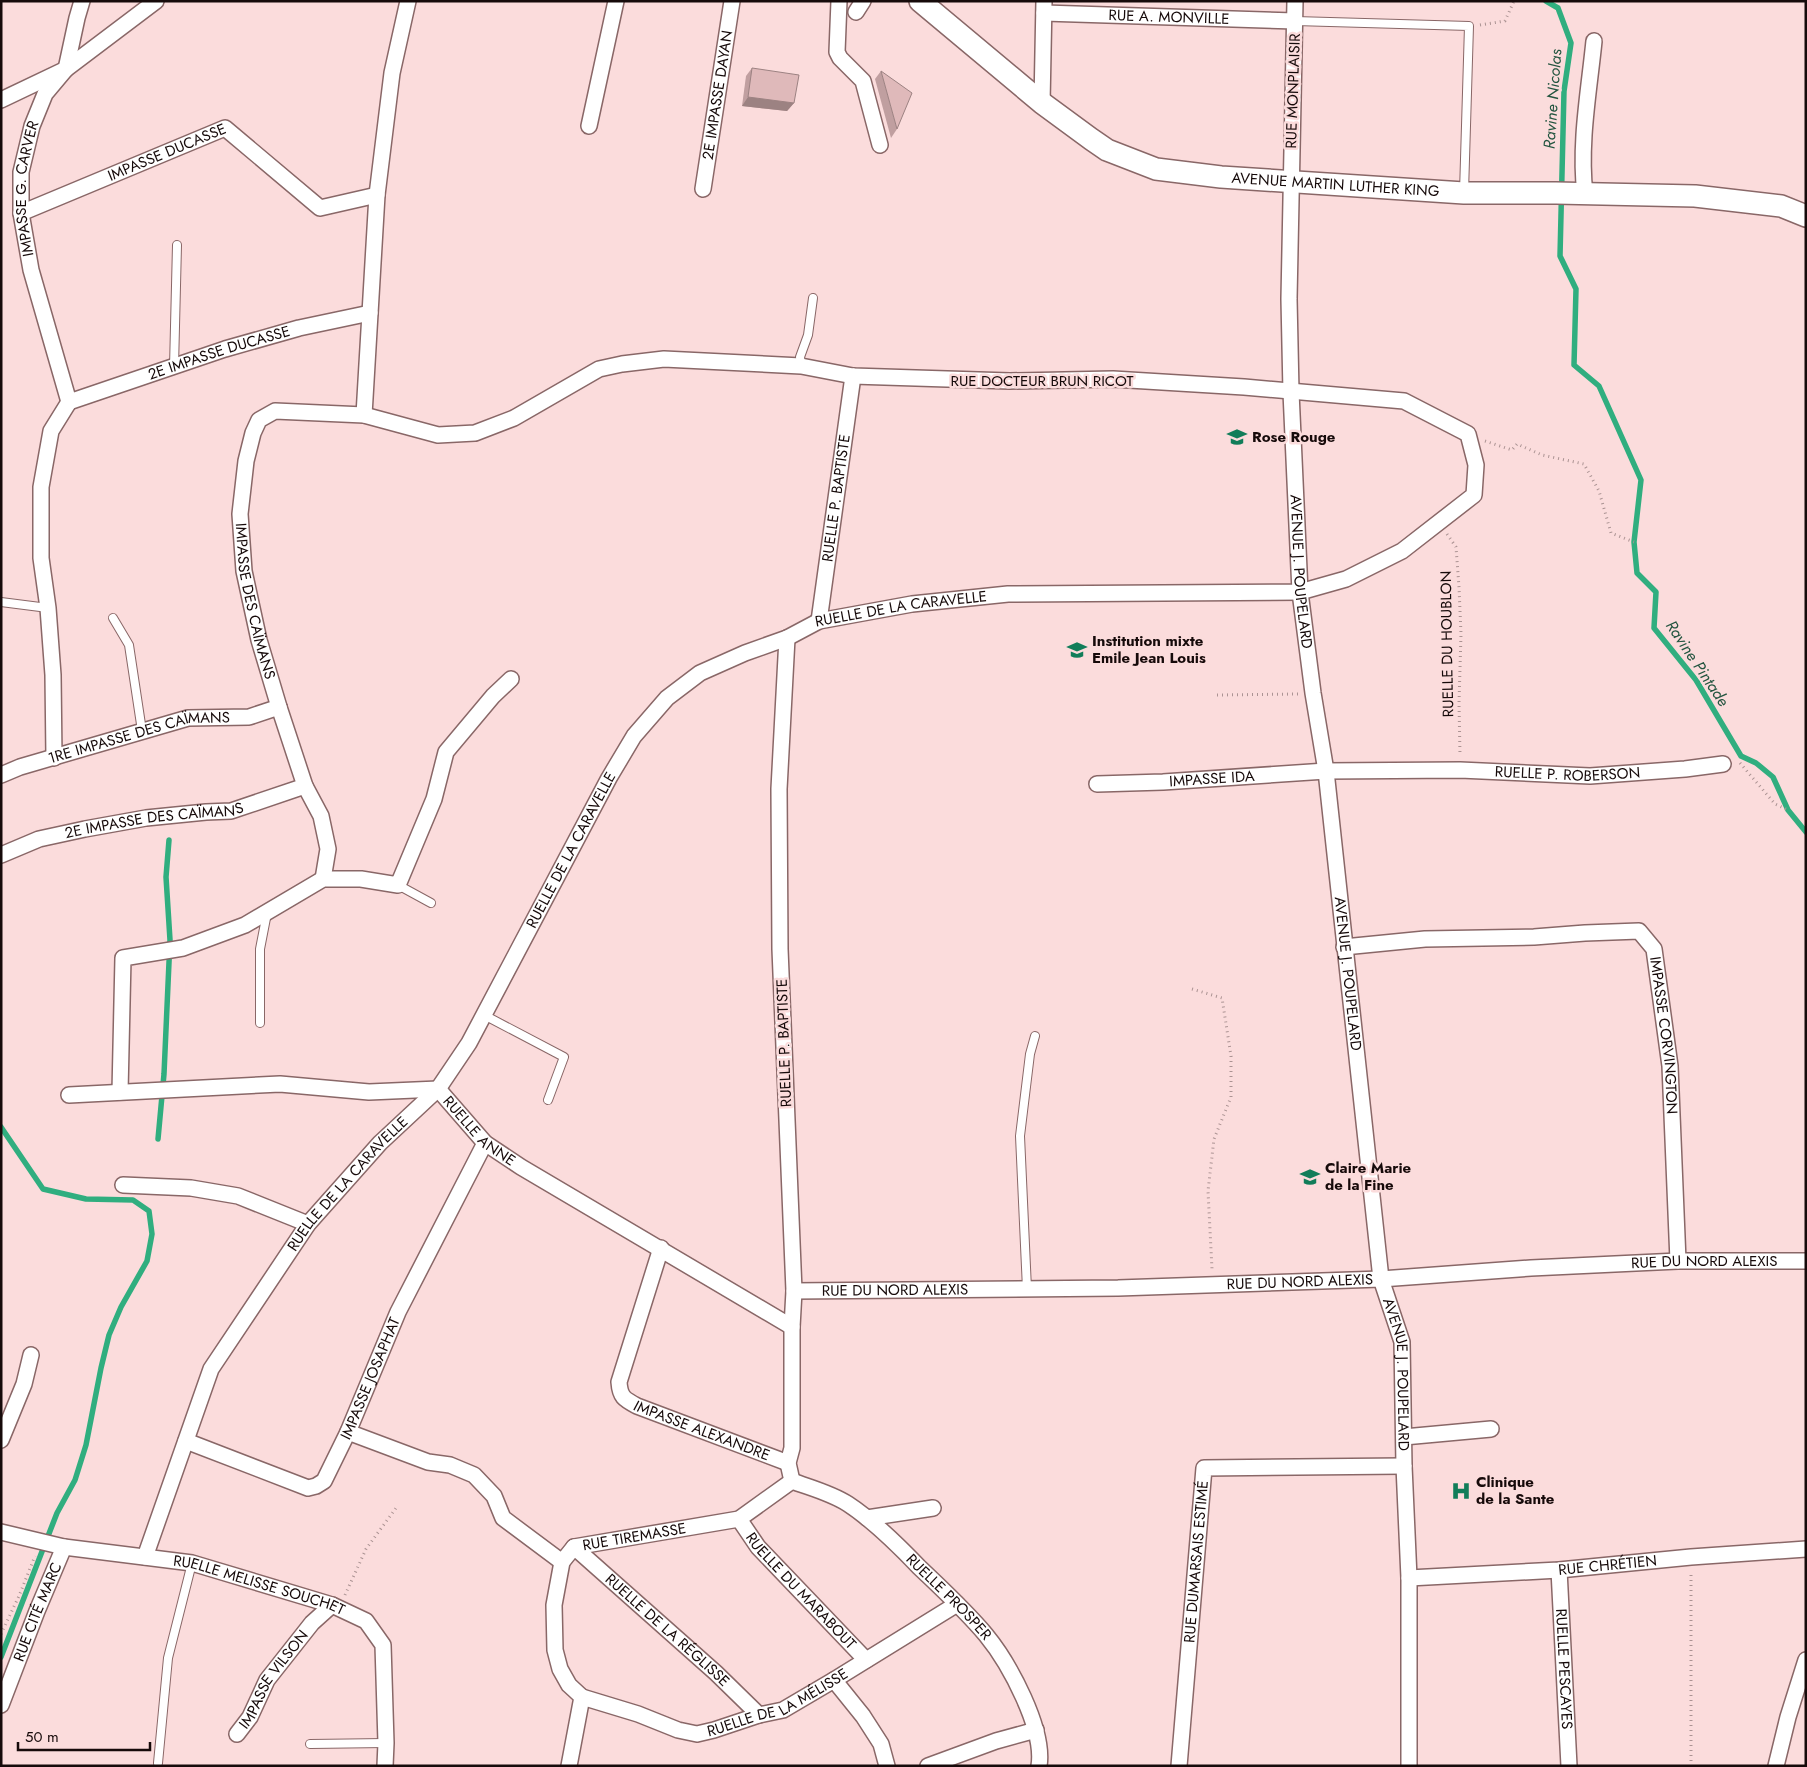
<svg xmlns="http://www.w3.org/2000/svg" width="1807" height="1767" viewBox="0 0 1807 1767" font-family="Jost,sans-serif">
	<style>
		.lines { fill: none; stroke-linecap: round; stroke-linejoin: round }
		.stream { stroke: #30ae7f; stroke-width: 5.5 }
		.lane-casing { stroke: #896767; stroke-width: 10 }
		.street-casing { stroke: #896767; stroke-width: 18 }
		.secondary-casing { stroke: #896767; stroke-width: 24 }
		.path { stroke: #ab9393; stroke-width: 3; stroke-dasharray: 1 4; stroke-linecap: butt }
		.lane { stroke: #fff; stroke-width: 8 }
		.street { stroke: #fff; stroke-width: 15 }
		.secondary { stroke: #fff; stroke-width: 21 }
		.wall { fill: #c09fa0 }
		.shaded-wall { fill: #9c8282 }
		.building { fill: #dfb9ba; stroke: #9c8282 }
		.labels { text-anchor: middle; stroke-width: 5; stroke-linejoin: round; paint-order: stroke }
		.street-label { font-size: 15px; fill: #160a0a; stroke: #fbdcdc }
		.poi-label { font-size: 15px; font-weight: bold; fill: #160a0a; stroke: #fbdcdc; text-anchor: start }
		.water-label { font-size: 16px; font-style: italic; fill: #245540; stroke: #fbdcdc }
	</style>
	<rect width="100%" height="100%" fill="#fbdcdc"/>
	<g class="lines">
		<!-- stream -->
		<g class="stream">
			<path d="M1546,1L1558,8L1571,43L1564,91L1560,256L1576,289L1574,365L1599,386L1641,480L1634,542L1637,573L1656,592L1654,628L1696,680L1741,756L1756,763L1773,777L1788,810L1806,832"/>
			<path d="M1,1127L43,1189L86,1199L133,1200L149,1211L152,1234L147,1261L121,1307L109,1335L101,1368L86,1445L75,1480L57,1513L1,1657"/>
			<path d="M158,1139L164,1074L170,940L166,877L169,840"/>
		</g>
		<defs>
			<g id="lane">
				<path d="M1295,21L1469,26L1464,192"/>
				<path d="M801,366L800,357L808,335L813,298"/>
				<path d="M174,367L177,245"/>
				<path d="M1,602L48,608"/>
				<path d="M113,618L129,645L142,731"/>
				<path d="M398,885L431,903"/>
				<path d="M484,1015L564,1057L548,1100"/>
				<path d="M260,1023V949L267,913"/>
				<path d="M1027,1289L1020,1136L1030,1054L1035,1036"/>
				<path d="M310,1744L386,1743"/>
				<path d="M158,1763L168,1658L192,1563"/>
			</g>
			<g id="street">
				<path d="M839,1L837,52L840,58L863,81L880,145"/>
				<path id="s1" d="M1295,1L1289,299L1291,392L1300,592L1313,693L1326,771L1381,1279L1402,1342L1404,1466L1409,1578V1766"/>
				<path d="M856,12L863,1"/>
				<path id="s2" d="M1044,13L1295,21"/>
				<path d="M1,100L66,69L156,1"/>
				<path d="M1042,103L1044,1"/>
				<path d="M589,126L616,1"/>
				<path id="s3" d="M703,189L732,1"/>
				<path d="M1585,194C1579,144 1589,91 1594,41"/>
				<path id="s4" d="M21,213L225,128L320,208L377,195"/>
				<path id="s5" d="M69,402L31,270L21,213V172L32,126L45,94L66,69L77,18L82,1"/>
				<path id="s6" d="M69,402L225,349L299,328L370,313"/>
				<path d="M364,415L377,195L392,73L408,1"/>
				<path id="s7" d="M819,621L853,376"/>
				<path d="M54,758L53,675L48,608L41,558V487L51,431L69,402"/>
				<path id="s8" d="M1,775L20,767L188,718L249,717L279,707"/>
				<path id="s9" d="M1097,784L1163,782L1326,771L1460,770L1590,776L1685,769L1723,764"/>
				<path id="s10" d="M1,855L39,839L85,829L146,818L206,812L231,811L305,786"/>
				<path id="s11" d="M1344,947L1425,939L1534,937L1585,933L1639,931L1654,949L1670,1066L1678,1261"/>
				<path d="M120,1092L123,958L183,948L245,925L323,879H361L398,885L434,799L446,752L493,696L511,679"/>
				<path id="s12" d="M69,1095L280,1084L369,1092L438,1089L485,1143L521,1167L792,1327"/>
				<path d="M123,1185L191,1188L238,1196L308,1224"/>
				<path id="s13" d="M661,1248L619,1382C620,1397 624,1399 637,1406L788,1463"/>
				<path id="s14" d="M794,1291L1118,1288L1381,1279L1531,1268L1678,1261H1806"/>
				<path d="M348,1432L428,1462L450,1465L474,1475L494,1496L503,1518L562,1562"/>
				<path d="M1404,1437L1491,1429"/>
				<path d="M1,1440L24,1384L31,1355"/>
				<path id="s15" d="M186,1441L308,1488L316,1486L324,1481L348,1432L398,1312L485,1143"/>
				<path id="s16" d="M792,1481C811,1488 831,1493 848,1504C874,1521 898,1545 919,1567C942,1589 966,1611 986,1635C1009,1663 1045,1729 1039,1766"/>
				<path d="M867,1518L933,1508"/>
				<path id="s17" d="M739,1519L758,1547L866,1660"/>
				<path id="s18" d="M1,1532L64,1547L192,1563L332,1605L366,1621L383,1645L386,1743L385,1766"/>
				<path id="s19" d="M574,1547L716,1673L759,1715"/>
				<path id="s20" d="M145,1557L211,1369L308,1224L380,1143L438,1089L469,1043L609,778L634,736L667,698L700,673L745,653L787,638L819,621L912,604L1008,594L1300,592L1346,579L1402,551L1474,495L1476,465L1468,434L1404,401L1244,387L1113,379L1010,381L853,376L801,366L664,359L622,364L599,369L514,418L475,433L438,435L364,415L275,411L259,420L253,433L246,461L240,514L244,571L259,640L279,707L305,786L321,816L328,849L323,879"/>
				<path id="s21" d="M1559,1570L1569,1766"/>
				<path id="s22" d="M1409,1578L1559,1570L1691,1557L1806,1549"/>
				<path d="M834,1680L863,1716L881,1744L887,1766"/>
				<path id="s23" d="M582,1697L638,1714L678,1730L697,1734L714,1730L759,1715L783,1710L834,1680L957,1604"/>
				<path id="s24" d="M1,1705L37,1611L64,1547"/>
				<path id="s25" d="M237,1734L250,1717L267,1680L312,1623L332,1605"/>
				<path id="s26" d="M569,1766L582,1697L569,1685L560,1669L555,1650L554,1605L562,1562L574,1547L739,1519L792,1481L788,1463L792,1448V1327L794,1291L780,949L779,789L787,638"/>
				<path d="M928,1766L996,1741L1036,1730"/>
				<path id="s27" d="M1179,1766L1204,1468L1404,1466"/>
				<path d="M1776,1766L1788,1717L1806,1660"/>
			</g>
			<g id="secondary">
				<path id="s28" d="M920,1L1042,103L1091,139L1107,150L1156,169L1221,177L1464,193H1556L1695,196L1781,206L1806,216"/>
			</g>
		</defs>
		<!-- lane casing -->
		<use href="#lane" class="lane-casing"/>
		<!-- street casing -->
		<use href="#street" class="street-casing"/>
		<!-- secondary casing -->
		<use href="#secondary" class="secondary-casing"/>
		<!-- path -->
		<g class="path">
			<path d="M1480,25L1505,21L1514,1"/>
			<path d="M1485,441L1512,450L1517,444L1542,455L1584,464L1599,491L1611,533L1634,542"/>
			<path d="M1447,534L1456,547L1459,587L1461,634L1459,703L1460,755"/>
			<path d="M1217,695L1298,694"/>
			<path d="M1740,763L1775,804L1788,810"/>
			<path d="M1192,989L1222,998L1231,1056V1097L1214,1139L1208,1191L1212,1269"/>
			<path d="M345,1595L366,1549L396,1508"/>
			<path d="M1,1634L19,1596L35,1556"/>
			<path d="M1691,1766V1573"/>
		</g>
		<!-- lane -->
		<use href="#lane" class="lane"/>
		<!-- street -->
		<use href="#street" class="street"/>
		<!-- secondary -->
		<use href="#secondary" class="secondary"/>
	</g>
	<!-- wall -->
	<g class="wall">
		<path d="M752,68L794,103L787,111L742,106L746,76Z"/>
		<path d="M881,71L897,129L891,138L875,79Z"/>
	</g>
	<!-- shaded-wall -->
	<path class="shaded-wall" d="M748,97L794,103L787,111L742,106Z"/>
	<!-- building -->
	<g class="building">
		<path d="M752,68L799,75L794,103L748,97Z"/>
		<path d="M881,71L912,93L897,129Z"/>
	</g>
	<!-- icons -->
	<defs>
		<symbol id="school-bare" viewBox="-9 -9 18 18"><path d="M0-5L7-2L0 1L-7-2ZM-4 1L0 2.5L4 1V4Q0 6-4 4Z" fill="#117d59" stroke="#fbdcdc" stroke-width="2.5" paint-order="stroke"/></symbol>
		<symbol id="hospital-bare" viewBox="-9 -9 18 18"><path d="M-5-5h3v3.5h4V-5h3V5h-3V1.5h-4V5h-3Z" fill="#117d59" stroke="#fbdcdc" stroke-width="2.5" paint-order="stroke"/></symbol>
	</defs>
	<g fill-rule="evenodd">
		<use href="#school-bare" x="1223" y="423" width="28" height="28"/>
		<use href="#school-bare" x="1063" y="636" width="28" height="28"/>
		<use href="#school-bare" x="1296" y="1163" width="28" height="28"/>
		<use href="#hospital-bare" x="1447" y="1477" width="28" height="28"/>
	</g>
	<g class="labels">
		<!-- street labels -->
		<g class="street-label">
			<text dy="5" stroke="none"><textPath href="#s2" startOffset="125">RUE A. MONVILLE</textPath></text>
			<text transform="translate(1293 91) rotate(-88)" y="5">RUE MONPLAISIR</text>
			<text dy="5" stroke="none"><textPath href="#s3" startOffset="95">2E IMPASSE DAYAN</textPath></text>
			<text dy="5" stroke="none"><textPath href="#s4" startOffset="158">IMPASSE DUCASSE</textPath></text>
			<text dy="5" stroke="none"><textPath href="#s28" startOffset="472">AVENUE MARTIN LUTHER KING</textPath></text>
			<text dy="5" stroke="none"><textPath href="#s5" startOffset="220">IMPASSE G. CARVER</textPath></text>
			<text dy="5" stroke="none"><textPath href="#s6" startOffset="158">2E IMPASSE DUCASSE</textPath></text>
			<text x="1042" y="386">RUE DOCTEUR BRUN RICOT</text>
			<text dy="5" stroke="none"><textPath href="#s7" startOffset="124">RUELLE P. BAPTISTE</textPath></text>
			<text dy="5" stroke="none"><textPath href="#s1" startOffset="571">AVENUE J. POUPELARD</textPath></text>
			<text dy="5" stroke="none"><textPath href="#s20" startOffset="3360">IMPASSE DES CAÏMANS</textPath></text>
			<text dy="5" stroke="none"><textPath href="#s20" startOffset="1270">RUELLE DE LA CARAVELLE</textPath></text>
			<text transform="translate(1447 644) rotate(-91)" y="5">RUELLE DU HOUBLON</text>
			<text dy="5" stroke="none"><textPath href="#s8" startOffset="144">1RE IMPASSE DES CAÏMANS</textPath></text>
			<text dy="5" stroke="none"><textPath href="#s9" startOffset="471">RUELLE P. ROBERSON</textPath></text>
			<text dy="5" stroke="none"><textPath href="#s9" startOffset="115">IMPASSE IDA</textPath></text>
			<text dy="5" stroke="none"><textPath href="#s10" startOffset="158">2E IMPASSE DES CAÏMANS</textPath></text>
			<text dy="5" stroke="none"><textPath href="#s20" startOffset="835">RUELLE DE LA CARAVELLE</textPath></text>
			<text dy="5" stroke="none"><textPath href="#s1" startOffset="976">AVENUE J. POUPELARD</textPath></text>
			<text dy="5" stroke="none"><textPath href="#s11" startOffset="406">IMPASSE CORVINGTON</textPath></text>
			<text transform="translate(784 1043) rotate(-92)" y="5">RUELLE P. BAPTISTE</text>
			<text dy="5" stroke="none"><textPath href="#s12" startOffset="429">RUELLE ANNE</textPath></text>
			<text dy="5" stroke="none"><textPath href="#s20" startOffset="430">RUELLE DE LA CARAVELLE</textPath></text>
			<text dy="5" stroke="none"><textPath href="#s14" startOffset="911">RUE DU NORD ALEXIS</textPath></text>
			<text dy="5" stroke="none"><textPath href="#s14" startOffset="506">RUE DU NORD ALEXIS</textPath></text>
			<text dy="5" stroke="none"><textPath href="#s14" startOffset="101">RUE DU NORD ALEXIS</textPath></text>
			<text dy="5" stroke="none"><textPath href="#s1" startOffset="1381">AVENUE J. POUPELARD</textPath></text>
			<text dy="5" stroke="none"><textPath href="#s15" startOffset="261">IMPASSE JOSAPHAT</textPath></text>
			<text dy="5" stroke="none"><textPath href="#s13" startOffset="242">IMPASSE ALEXANDRE</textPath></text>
			<text dy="5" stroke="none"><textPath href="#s26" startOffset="295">RUE TIREMASSE</textPath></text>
			<text dy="5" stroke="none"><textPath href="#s27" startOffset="205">RUE DUMARSAIS ESTIMÉ</textPath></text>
			<text dy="5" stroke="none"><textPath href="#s22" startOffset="199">RUE CHRÉTIEN</textPath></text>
			<text dy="5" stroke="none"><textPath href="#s18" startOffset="264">RUELLE MELISSE SOUCHET</textPath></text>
			<text dy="5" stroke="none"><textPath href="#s17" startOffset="95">RUELLE DU MARABOUT</textPath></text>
			<text dy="5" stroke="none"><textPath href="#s16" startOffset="198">RUELLE PROSPER</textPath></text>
			<text dy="5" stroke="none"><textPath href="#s24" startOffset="100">RUE CITÉ MARC</textPath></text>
			<text dy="5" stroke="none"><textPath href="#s19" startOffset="125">RUELLE DE LA RÉGLISSE</textPath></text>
			<text dy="5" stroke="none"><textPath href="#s21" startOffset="99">RUELLE PESCAYES</textPath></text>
			<text dy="5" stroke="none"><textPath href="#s25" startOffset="66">IMPASSE VILSON</textPath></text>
			<text dy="5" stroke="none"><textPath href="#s23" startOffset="208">RUELLE DE LA MÉLISSE</textPath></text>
		</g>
		<!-- poi labels -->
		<g class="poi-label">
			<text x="1252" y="442">Rose Rouge</text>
			<text x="1092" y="646">Institution mixte<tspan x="1092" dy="17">Emile Jean Louis</tspan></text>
			<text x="1325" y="1173">Claire Marie<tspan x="1325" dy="17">de la Fine</tspan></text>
			<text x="1476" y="1487">Clinique<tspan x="1476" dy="17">de la Sante</tspan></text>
		</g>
		<!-- water labels -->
		<g class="water-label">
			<text transform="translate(1552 99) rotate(-86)" y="6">Ravine Nicolas</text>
			<text transform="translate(1698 663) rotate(56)" y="6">Ravine Pintade</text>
		</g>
	</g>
	<!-- border -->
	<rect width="1807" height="1767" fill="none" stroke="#160a0a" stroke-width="5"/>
	<!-- scale -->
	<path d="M18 1742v8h132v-8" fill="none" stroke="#160a0a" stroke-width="2.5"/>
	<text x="25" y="1742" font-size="15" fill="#160a0a" stroke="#fbdcdc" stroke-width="4" paint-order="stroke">50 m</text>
</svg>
